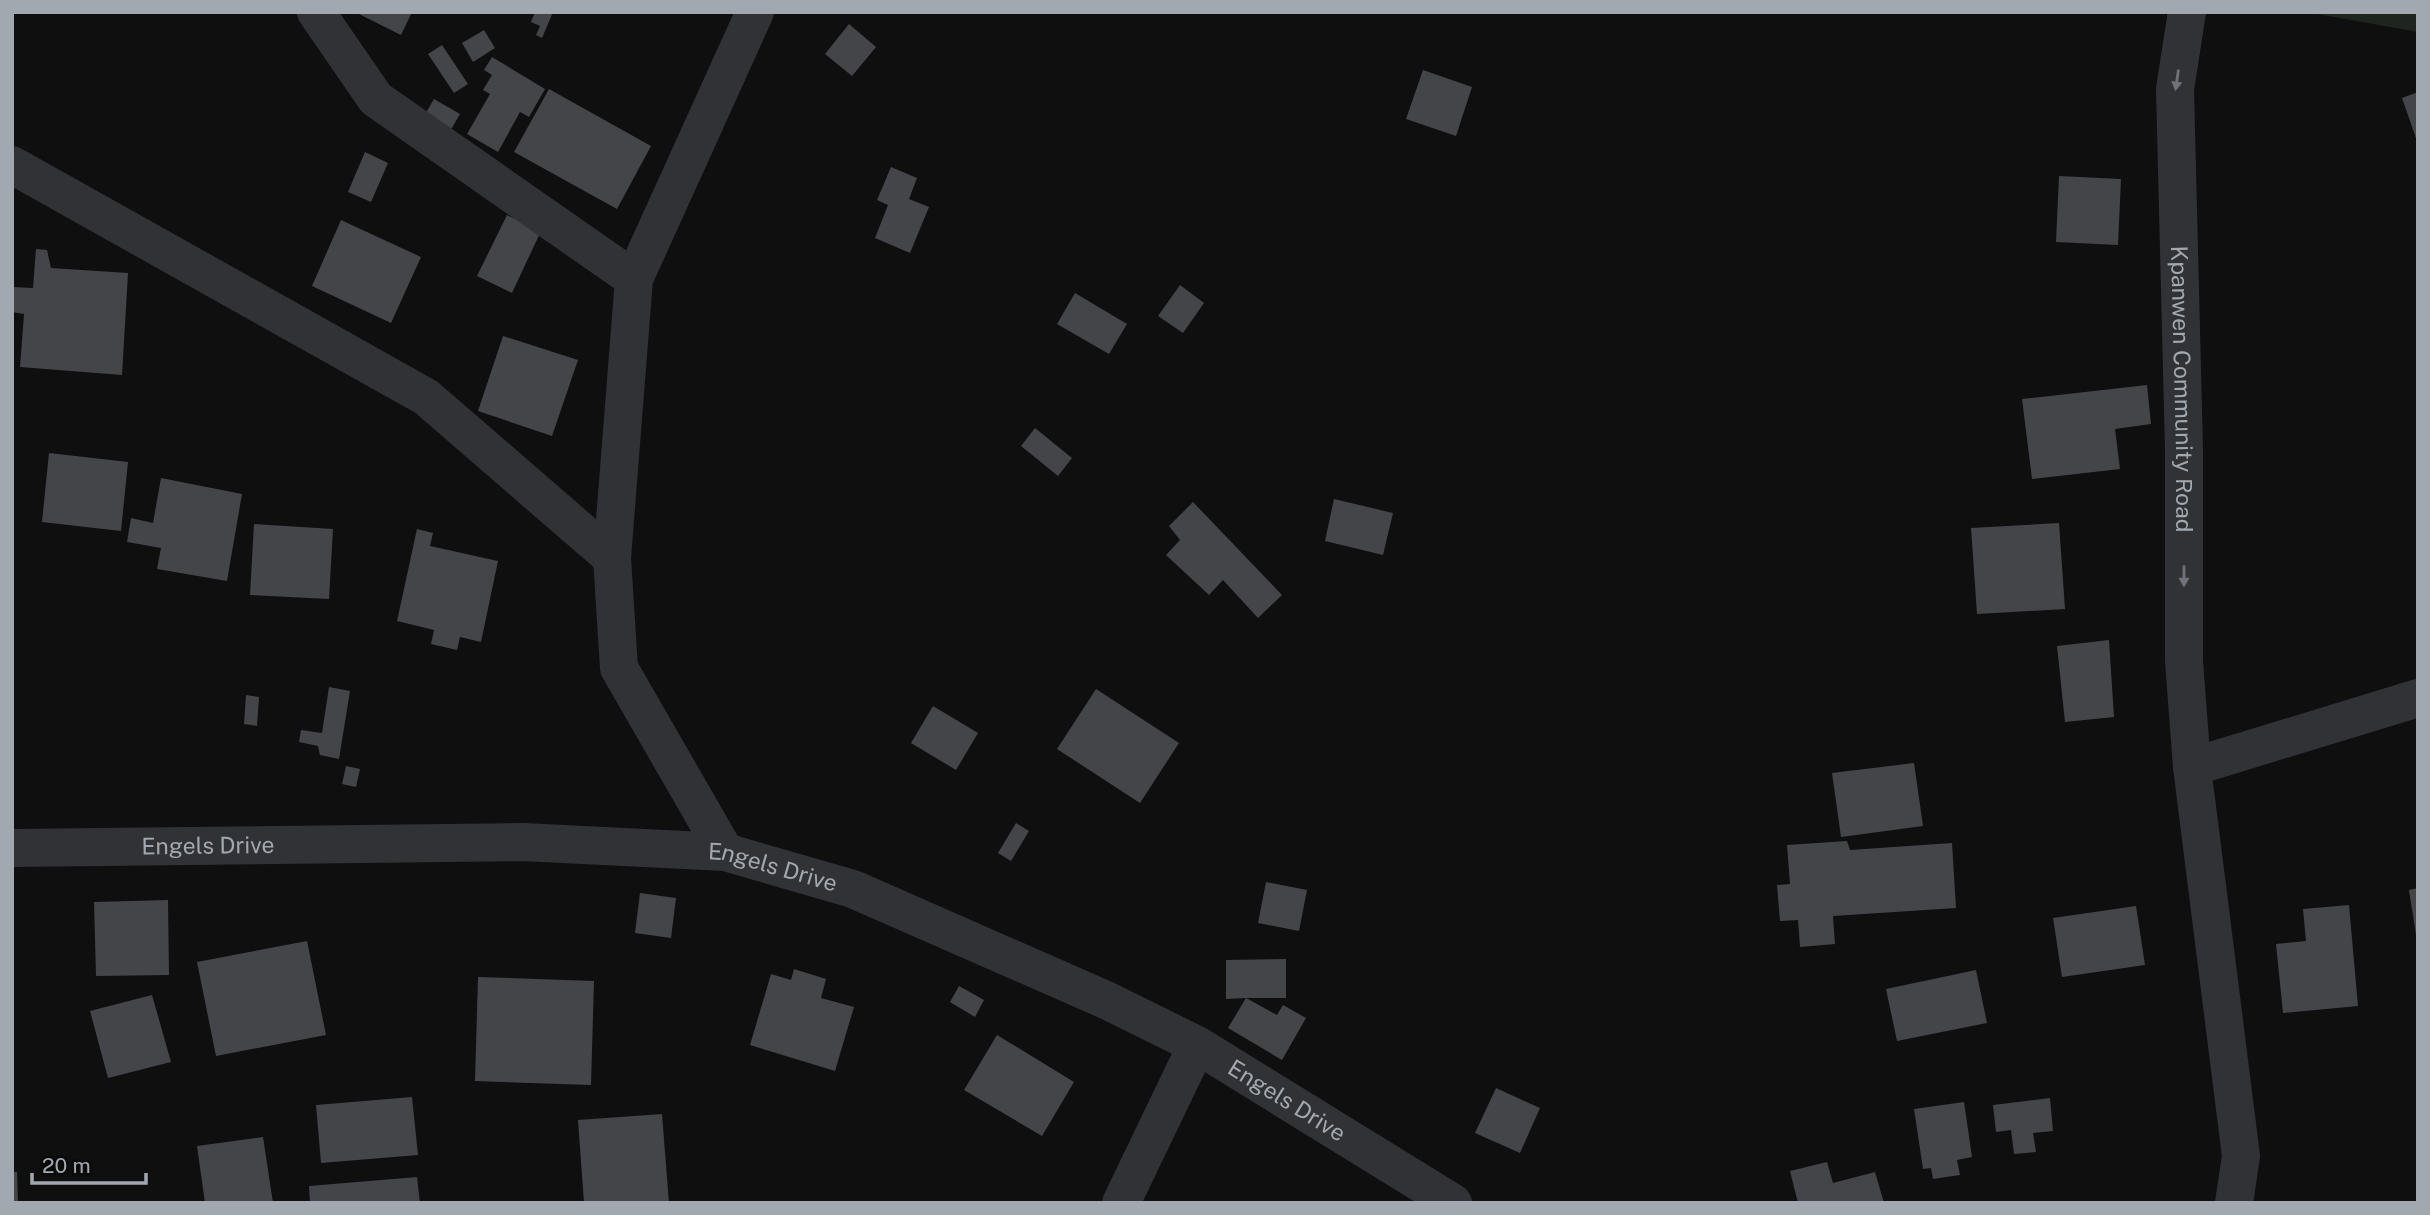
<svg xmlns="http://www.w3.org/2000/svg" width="2430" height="1215" viewBox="0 0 2430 1215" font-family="'Public Sans',sans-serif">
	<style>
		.green { fill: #1e241e }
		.building { fill: #434548 }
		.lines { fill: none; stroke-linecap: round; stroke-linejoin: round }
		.minor { stroke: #313235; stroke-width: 38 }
		.oneway { fill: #6f7379 }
		.labels { text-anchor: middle; stroke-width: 6; stroke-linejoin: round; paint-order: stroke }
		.street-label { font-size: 23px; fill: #a2a8b0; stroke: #0a0a0b }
	</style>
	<rect width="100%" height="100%" fill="#0f0f10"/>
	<!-- green -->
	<path class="green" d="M2306,12H2418V32Z"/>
	<!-- building -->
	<g class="building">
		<path d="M355,12H412L401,35Z"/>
		<path d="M535,12H553L542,38L536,35L540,26L531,22Z"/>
		<path d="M849,24L876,47L852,76L825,54Z"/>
		<path d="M484,30L495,48L473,62L462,43Z"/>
		<path d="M442,45L468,84L454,93L428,54Z"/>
		<path d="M492,57L545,89L529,117L520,112L498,152L467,134L490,94L483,90L492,75L484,70Z"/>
		<path d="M1423,70L1472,87L1456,136L1406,119Z"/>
		<path d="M549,89L651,146L617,209L514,152Z"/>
		<path d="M2418,92V141H2417L2402,98Z"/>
		<path d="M434,99L460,114L449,133L423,118Z"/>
		<path d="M365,152L388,163L371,202L348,192Z"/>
		<path d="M891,167L917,178L909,199L929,207L910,253L875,238L888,205L877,200Z"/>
		<path d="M2059,176L2121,179L2118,245L2056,242Z"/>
		<path d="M507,215L541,231L512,293L477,276Z"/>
		<path d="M341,220L421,257L391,323L312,286Z"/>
		<path d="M36,249L47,250L51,268L128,273L122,375L20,367L24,314L12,312L13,287L33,288Z"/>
		<path d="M1180,285L1204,303L1183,333L1158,316Z"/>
		<path d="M1075,293L1127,324L1109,354L1057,324Z"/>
		<path d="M503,336L578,360L552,436L478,411Z"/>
		<path d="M2147,385L2151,424L2115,429L2120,469L2032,479L2022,399Z"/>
		<path d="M1035,428L1072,458L1058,476L1021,446Z"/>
		<path d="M49,453L128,462L121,531L42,522Z"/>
		<path d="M161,478L242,494L227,581L157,569L161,548L127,542L131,518L153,523Z"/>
		<path d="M1334,499L1393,513L1383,555L1325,541Z"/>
		<path d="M1193,502L1282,595L1258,618L1223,580L1209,595L1166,555L1180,540L1169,526Z"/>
		<path d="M2059,523L2065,609L1977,614L1971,528Z"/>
		<path d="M254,524L333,529L329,599L250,595Z"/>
		<path d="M417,529L433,533L430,546L498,561L481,642L460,637L457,650L431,644L434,630L397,621Z"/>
		<path d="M2109,640L2114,717L2065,722L2057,646Z"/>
		<path d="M329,687L350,691L339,759L320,755L318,746L299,742L301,730L322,733Z"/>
		<path d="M1096,689L1179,743L1140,803L1057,749Z"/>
		<path d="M246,695L259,697L257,726L244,724Z"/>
		<path d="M933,706L978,733L956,770L911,743Z"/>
		<path d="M1914,763L1923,826L1841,837L1832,773Z"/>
		<path d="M346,766L360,769L356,787L342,784Z"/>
		<path d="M1016,823L1029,831L1011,861L998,853Z"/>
		<path d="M1847,841L1850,850L1952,843L1956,908L1833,916L1835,944L1800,947L1798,920L1780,921L1777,885L1790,884L1787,845Z"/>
		<path d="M1266,882L1307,890L1299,931L1258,923Z"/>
		<path d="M2418,888V935H2416L2409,890Z"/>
		<path d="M640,893L676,898L671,938L635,933Z"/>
		<path d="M168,900L169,975L96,976L94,902Z"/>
		<path d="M2349,905L2358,1006L2283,1013L2276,944L2306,941L2303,909Z"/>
		<path d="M2136,906L2145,965L2062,977L2053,918Z"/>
		<path d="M307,941L326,1035L216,1056L197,962Z"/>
		<path d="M1286,959V998H1246L1277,1015L1283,1005L1306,1018L1282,1060L1228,1028L1246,998L1226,999V960Z"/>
		<path d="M794,969L826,979L821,998L854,1007L835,1071L750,1045L771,974L791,980Z"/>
		<path d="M1976,970L1987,1023L1897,1041L1886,989Z"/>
		<path d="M478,977L594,981L591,1085L475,1081Z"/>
		<path d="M959,986L984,1000L975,1017L950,1002Z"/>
		<path d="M152,995L171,1062L108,1078L90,1011Z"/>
		<path d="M997,1035L1074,1082L1042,1136L964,1090Z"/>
		<path d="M1496,1088L1540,1108L1520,1153L1475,1133Z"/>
		<path d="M412,1097L418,1155L321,1163L316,1105Z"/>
		<path d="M2050,1098L2053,1131L2033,1133L2036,1152L2014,1154L2011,1130L1996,1132L1993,1105Z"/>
		<path d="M1964,1102L1972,1157L1957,1160L1960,1175L1933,1179L1931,1168L1923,1169L1914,1109Z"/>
		<path d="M662,1114L669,1203H584L578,1120Z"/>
		<path d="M263,1137L273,1203H205L197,1146Z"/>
		<path d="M1827,1162L1833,1183L1875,1172L1884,1203H1798L1790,1171Z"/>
		<path d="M12,1172H17L18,1203H12Z"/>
		<path d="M417,1177L420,1203H310L309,1186Z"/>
	</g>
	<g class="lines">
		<!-- minor -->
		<g class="minor">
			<path d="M316,12L376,99L634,279"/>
			<path id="s1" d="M2187,12L2175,89L2184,450V661L2192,767"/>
			<path d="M12,165L426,397L612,558"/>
			<path id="s2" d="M12,848L523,842L725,852L853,889L1108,1001L1197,1045L1453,1203"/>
			<path d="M725,852L619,668L612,558L634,279L755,12"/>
			<path d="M1121,1203L1197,1045"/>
			<path d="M2234,1203L2241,1156L2192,767L2418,698"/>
		</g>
	</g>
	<!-- one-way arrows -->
	<defs><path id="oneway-solid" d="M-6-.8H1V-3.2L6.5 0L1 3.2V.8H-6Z" transform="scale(1.75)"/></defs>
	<g class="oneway">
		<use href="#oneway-solid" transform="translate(2177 80) rotate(98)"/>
		<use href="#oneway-solid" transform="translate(2184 576) rotate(90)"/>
	</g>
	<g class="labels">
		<!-- street labels -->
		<g class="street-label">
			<text dy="8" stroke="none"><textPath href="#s1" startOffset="378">Kpanwen Community Road</textPath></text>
			<text dy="8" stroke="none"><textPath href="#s2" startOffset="196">Engels Drive</textPath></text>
			<text dy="8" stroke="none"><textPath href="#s2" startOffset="763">Engels Drive</textPath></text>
			<text dy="8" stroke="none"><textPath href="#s2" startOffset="1330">Engels Drive</textPath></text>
		</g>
	</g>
	<!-- border -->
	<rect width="2430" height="1215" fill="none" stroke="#a2a8b0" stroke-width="28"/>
	<!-- scale -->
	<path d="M32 1173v10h114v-10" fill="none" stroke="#a2a8b0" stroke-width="3.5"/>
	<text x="42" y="1173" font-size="21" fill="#a2a8b0" stroke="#0a0a0b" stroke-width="5" paint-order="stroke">20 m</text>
</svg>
